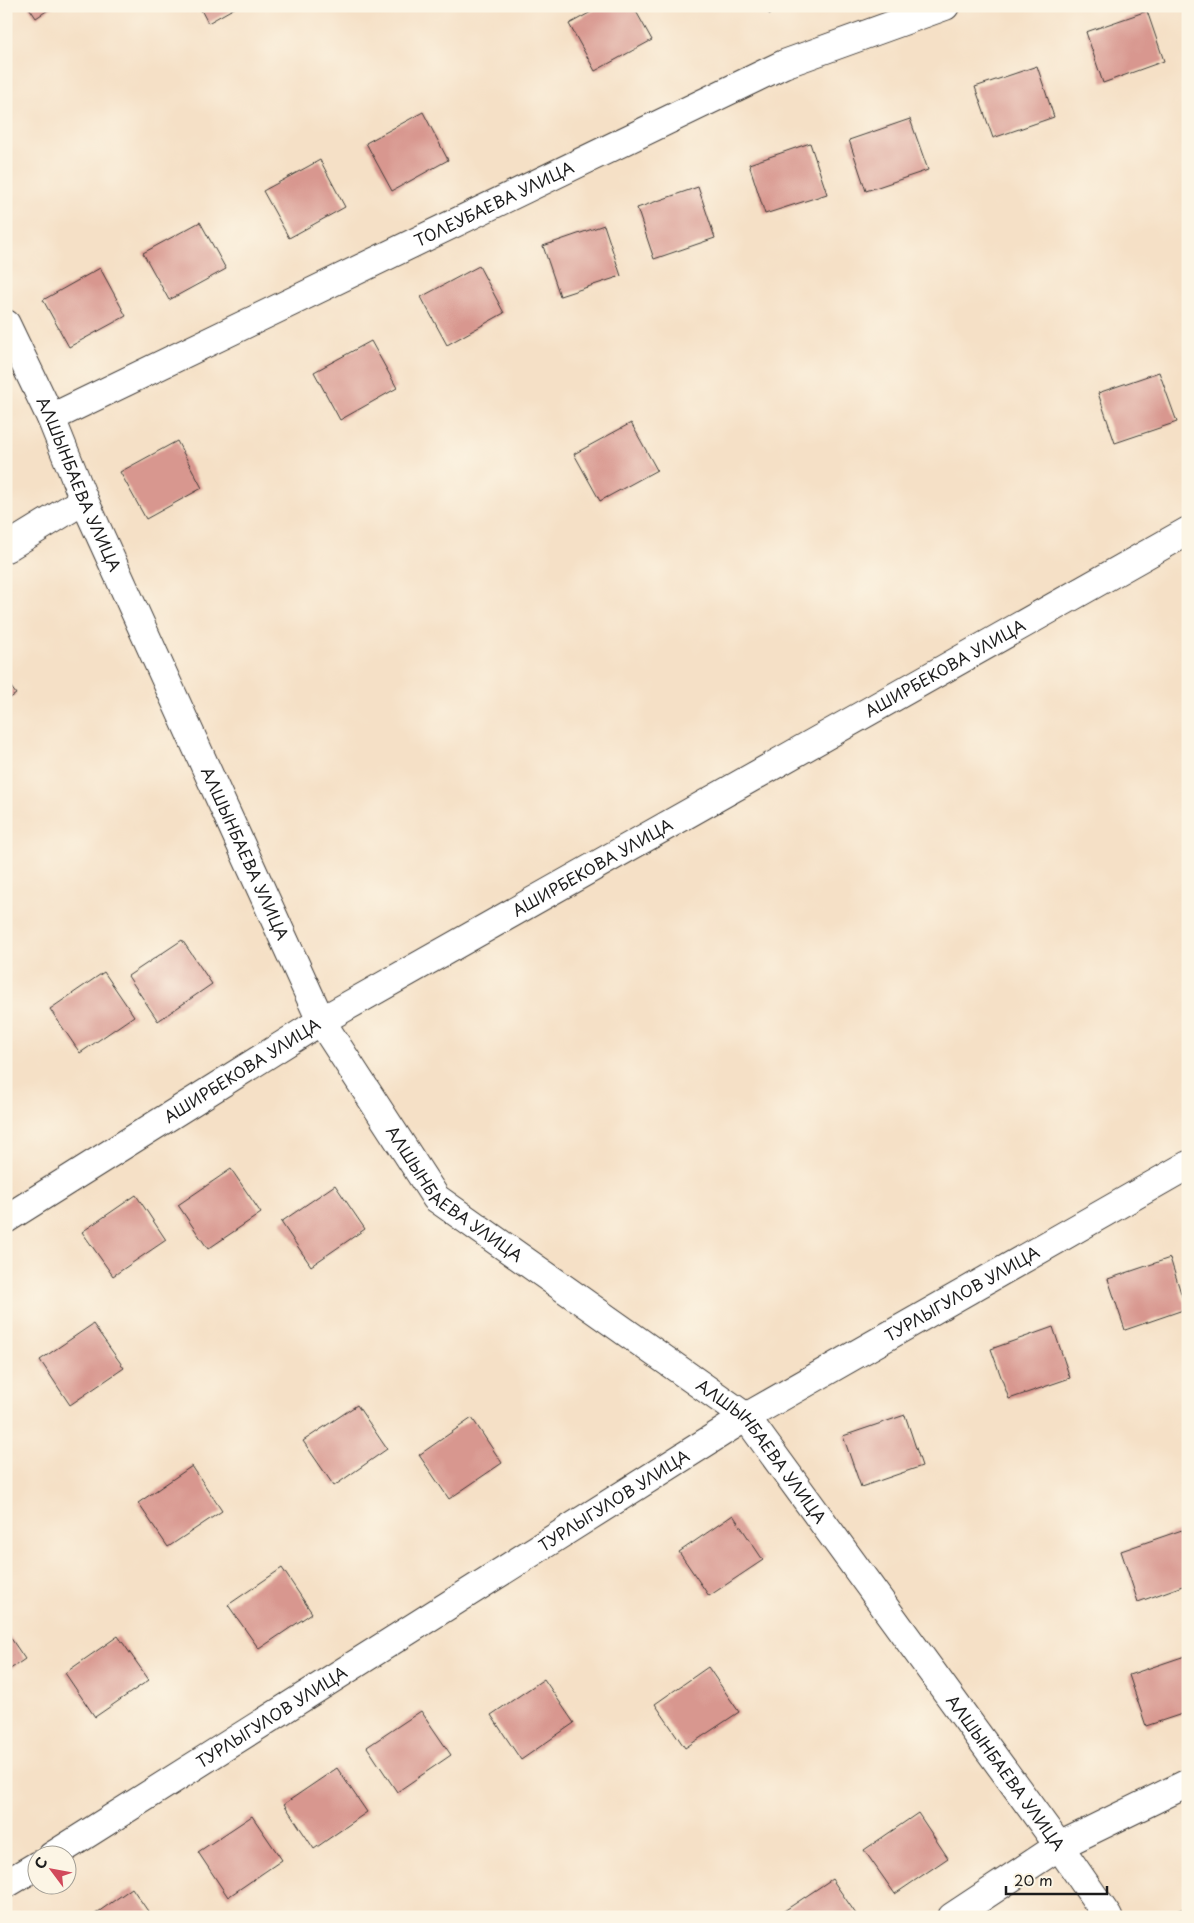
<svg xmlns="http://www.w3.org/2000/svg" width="1194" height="1923" viewBox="0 0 1194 1923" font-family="'Playpen Sans',sans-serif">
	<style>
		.building { fill: #d8978f }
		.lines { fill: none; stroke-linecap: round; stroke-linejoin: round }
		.minor-casing { stroke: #3d3936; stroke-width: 30 }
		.minor { stroke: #fff; stroke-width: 28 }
		.labels { text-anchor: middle; stroke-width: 4; stroke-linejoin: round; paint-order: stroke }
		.street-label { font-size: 16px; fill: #1c1c1c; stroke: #fcf5e5 }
	</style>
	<rect width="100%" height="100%" fill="#fcf5e5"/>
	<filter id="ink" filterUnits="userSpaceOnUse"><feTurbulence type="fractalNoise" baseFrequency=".02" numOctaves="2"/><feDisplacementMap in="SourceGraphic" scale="10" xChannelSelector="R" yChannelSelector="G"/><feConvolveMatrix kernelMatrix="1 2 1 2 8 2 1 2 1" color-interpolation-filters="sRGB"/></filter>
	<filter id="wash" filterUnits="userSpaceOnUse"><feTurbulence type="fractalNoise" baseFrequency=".0096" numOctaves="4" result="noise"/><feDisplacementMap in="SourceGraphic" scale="20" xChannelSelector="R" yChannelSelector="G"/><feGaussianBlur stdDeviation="1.12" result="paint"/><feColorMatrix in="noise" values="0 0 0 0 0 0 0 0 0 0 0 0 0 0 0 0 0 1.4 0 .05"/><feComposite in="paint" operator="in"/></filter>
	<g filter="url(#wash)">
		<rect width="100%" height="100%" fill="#f5e0c6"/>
		<g id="blocks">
			<!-- building -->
			<g class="building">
				<path d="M28,6H54L36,18Z"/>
				<path d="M199,6H238L208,23Z"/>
				<path d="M602,6H633L652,40L595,71L569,24Z"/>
				<path d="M767,6H791V7L769,14Z"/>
				<path d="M1147,11L1164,61L1103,83L1086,32Z"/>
				<path d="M1037,66L1054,117L993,138L975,87Z"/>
				<path d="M423,112L448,160L392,191L366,143Z"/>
				<path d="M910,119L928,170L866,191L849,140Z"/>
				<path d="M810,143L827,194L765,214L749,164Z"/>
				<path d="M320,160L345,207L289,238L263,191Z"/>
				<path d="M698,187L715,238L654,259L637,208Z"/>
				<path d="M200,222L226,269L169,300L143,253Z"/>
				<path d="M604,225L621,276L560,296L543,246Z"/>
				<path d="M479,266L504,313L447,345L421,297Z"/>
				<path d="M100,268L126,316L69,347L43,300Z"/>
				<path d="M371,341L397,388L340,420L314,372Z"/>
				<path d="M1159,372L1177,422L1115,443L1098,393Z"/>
				<path d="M631,423L657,470L600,501L574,454Z"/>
				<path d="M177,441L202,488L146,519L120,472Z"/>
				<path d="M6,680L16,694L6,701Z"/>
				<path d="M182,940L212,984L158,1021L128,976Z"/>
				<path d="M104,972L134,1016L80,1053L50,1009Z"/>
				<path d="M231,1169L261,1213L208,1249L178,1205Z"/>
				<path d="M335,1185L365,1229L311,1266L281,1222Z"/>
				<path d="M136,1195L166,1240L113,1276L82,1232Z"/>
				<path d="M1170,1258L1186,1309L1125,1330L1108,1279Z"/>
				<path d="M93,1324L124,1368L70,1405L40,1360Z"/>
				<path d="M1053,1327L1070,1378L1009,1399L991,1349Z"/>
				<path d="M357,1405L387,1449L334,1486L303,1441Z"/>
				<path d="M905,1415L922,1466L861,1487L843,1436Z"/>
				<path d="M472,1418L502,1463L449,1499L419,1455Z"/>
				<path d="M192,1466L222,1511L168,1547L138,1503Z"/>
				<path d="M733,1515L763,1560L709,1596L679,1552Z"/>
				<path d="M1182,1530L1188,1548V1584L1138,1602L1121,1551Z"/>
				<path d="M282,1568L312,1613L259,1649L228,1605Z"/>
				<path d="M6,1631L25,1659L6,1672Z"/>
				<path d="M118,1636L149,1680L95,1717L65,1673Z"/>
				<path d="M1188,1655V1712L1146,1726L1129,1675Z"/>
				<path d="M708,1667L739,1712L685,1748L655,1704Z"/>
				<path d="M544,1679L574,1723L521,1760L491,1715Z"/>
				<path d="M421,1711L451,1755L397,1792L367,1747Z"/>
				<path d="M337,1768L367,1812L314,1849L284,1804Z"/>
				<path d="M918,1813L948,1858L895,1894L864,1850Z"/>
				<path d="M252,1816L282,1860L228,1897L198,1852Z"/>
				<path d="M832,1879L858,1917H779L778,1915Z"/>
				<path d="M132,1888L152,1917H91Z"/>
				<path d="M1188,1907V1917H1161V1916Z"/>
			</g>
		</g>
	</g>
	<g filter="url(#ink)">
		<use href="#blocks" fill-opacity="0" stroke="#3d3936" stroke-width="1"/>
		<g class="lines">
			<defs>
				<g id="minor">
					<path id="s1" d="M6,324L51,418L84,500L321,1021L436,1198L746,1417L1059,1846L1108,1917"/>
					<path id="s2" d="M51,418L784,64L945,6"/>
					<path d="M6,548L84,500"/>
					<path id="s3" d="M6,1219L321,1021L1188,531"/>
					<path id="s4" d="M52,1856L746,1417L1188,1165"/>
					<path d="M6,1884L38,1865"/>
					<path d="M952,1917L1059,1846L1188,1783"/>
				</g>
			</defs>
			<!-- minor casing -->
			<use href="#minor" class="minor-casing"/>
			<!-- minor -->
			<use href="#minor" class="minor"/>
		</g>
	</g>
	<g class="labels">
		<!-- street labels -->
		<g class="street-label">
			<text dy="6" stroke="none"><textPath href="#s2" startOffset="492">ТОЛЕУБАЕВА УЛИЦА</textPath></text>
			<text dy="6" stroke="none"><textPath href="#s1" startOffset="176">АЛШЫНБАЕВА УЛИЦА</textPath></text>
			<text dy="6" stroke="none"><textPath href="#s3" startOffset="1089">АШИРБЕКОВА УЛИЦА</textPath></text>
			<text dy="6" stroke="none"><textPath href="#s1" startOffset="581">АЛШЫНБАЕВА УЛИЦА</textPath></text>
			<text dy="6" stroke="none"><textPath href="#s3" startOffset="684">АШИРБЕКОВА УЛИЦА</textPath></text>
			<text dy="6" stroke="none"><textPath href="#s3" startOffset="279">АШИРБЕКОВА УЛИЦА</textPath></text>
			<text dy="6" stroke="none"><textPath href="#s1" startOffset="986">АЛШЫНБАЕВА УЛИЦА</textPath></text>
			<text dy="6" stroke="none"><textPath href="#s4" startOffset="1070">ТУРЛЫГУЛОВ УЛИЦА</textPath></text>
			<text dy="6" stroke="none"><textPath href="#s1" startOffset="1391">АЛШЫНБАЕВА УЛИЦА</textPath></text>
			<text dy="6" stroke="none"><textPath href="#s4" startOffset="665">ТУРЛЫГУЛОВ УЛИЦА</textPath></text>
			<text dy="6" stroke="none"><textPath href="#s4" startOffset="260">ТУРЛЫГУЛОВ УЛИЦА</textPath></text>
			<text dy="6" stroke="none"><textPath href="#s1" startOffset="1796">АЛШЫНБАЕВА УЛИЦА</textPath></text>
		</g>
	</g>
	<!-- margin -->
	<rect width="1194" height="1923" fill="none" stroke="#fcf5e5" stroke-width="25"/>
	<!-- north arrow -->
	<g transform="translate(52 1870) rotate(302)"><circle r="24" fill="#fcf5e5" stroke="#a29e95"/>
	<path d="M0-4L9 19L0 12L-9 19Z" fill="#d1495b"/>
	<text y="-8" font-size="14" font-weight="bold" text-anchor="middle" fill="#1c1c1c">С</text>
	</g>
	<!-- scale -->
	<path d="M1006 1886v8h101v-8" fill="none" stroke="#1c1c1c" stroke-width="2.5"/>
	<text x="1014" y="1886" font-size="15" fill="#1c1c1c" stroke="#fcf5e5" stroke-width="4" paint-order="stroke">20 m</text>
</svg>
